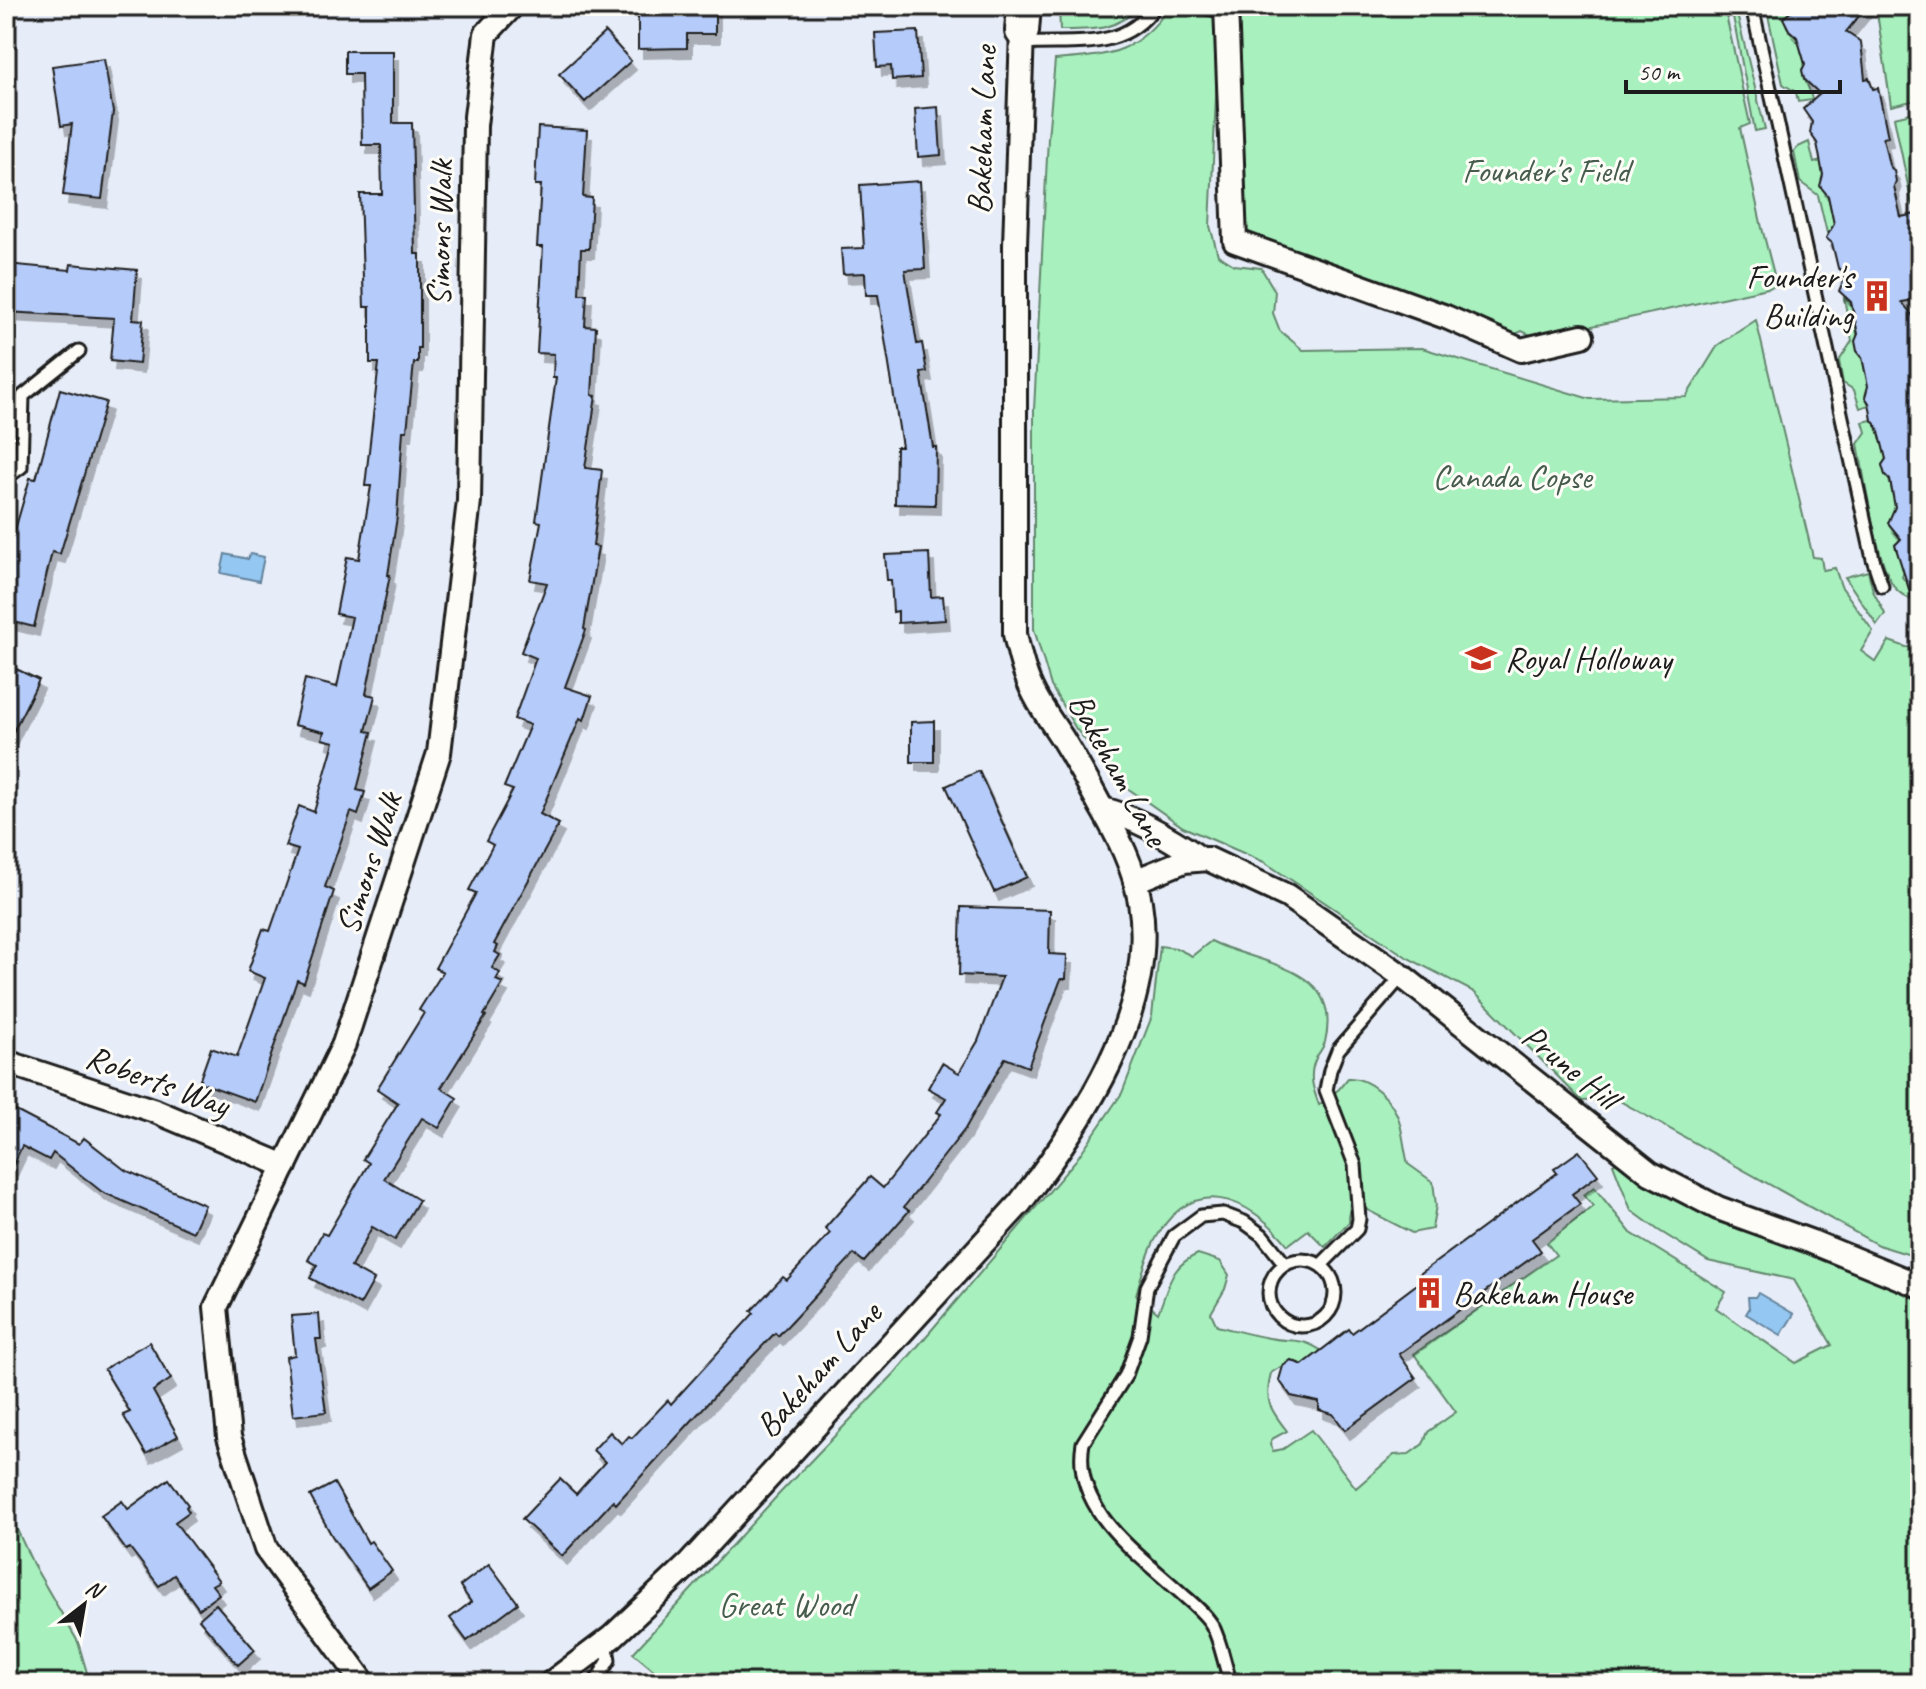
<svg xmlns="http://www.w3.org/2000/svg" width="1926" height="1689" viewBox="0 0 1926 1689" font-family="Caveat,sans-serif">
	<style>
		.green { fill: #a8f1be; stroke: #62866d; stroke-width: 2 }
		.water { fill: #94c7f1; stroke: #64839c; stroke-width: 2 }
		.building { fill: #b5cbf9; stroke: #1c1c1c; stroke-width: 2; filter: url(#shadow) }
		.lines { fill: none; stroke-linecap: round; stroke-linejoin: round }
		.lane-casing { stroke: #1c1c1c; stroke-width: 17 }
		.street-casing { stroke: #1c1c1c; stroke-width: 28 }
		.secondary-casing { stroke: #1c1c1c; stroke-width: 38 }
		.lane { stroke: #fdfcf7; stroke-width: 11 }
		.street { stroke: #fdfcf7; stroke-width: 22 }
		.secondary { stroke: #fdfcf7; stroke-width: 32 }
		.labels { text-anchor: middle; stroke-width: 6; stroke-linejoin: round; paint-order: stroke }
		.street-label { font-size: 34px; fill: #1c1c1c; stroke: #fdfcf7 }
		.park-label { font-size: 34px; fill: #465c4d; stroke: #fdfcf7 }
		.poi-label { font-size: 34px; fill: #1c1c1c; stroke: #fdfcf7; text-anchor: start }
	</style>
	<defs>
		<filter id="shadow"><feDropShadow dx="5" dy="9" stdDeviation="0" flood-color="#0004"/></filter>
	</defs>
	<rect width="100%" height="100%" fill="#e7edf8"/>
	<filter id="ink" filterUnits="userSpaceOnUse"><feTurbulence type="fractalNoise" baseFrequency=".0125" numOctaves="2"/><feDisplacementMap in="SourceGraphic" scale="16" xChannelSelector="R" yChannelSelector="G"/><feConvolveMatrix kernelMatrix="1 2 1 2 8 2 1 2 1" color-interpolation-filters="sRGB"/></filter>
	<g filter="url(#ink)">
		<!-- green -->
		<g class="green">
			<path d="M1059,6H1141C1115,31 1095,30 1060,30Z"/>
			<path d="M1170,6H1218L1219,32L1210,226L1218,255L1234,265L1261,268L1275,291L1273,313L1280,331L1303,350L1422,348L1590,399L1686,397L1718,345L1756,320L1813,557L1821,558L1823,570L1835,568L1841,586L1873,631L1861,651L1876,662L1889,641L1906,647L1920,648V1258L1878,1245L1616,1099L1582,1101L1474,992L1408,958L1264,862L1183,827L1123,785L1076,729L1051,686L1034,629V410L1048,138L1055,60C1110,55 1136,55 1170,6Z"/>
			<path d="M1233,6H1724L1750,124L1740,128L1762,228L1777,286L1537,338L1522,331L1508,337L1254,239L1242,226Z"/>
			<path d="M1731,6H1735L1765,129L1755,131Z"/>
			<path d="M1766,6H1790L1791,12L1786,16C1784,25 1788,31 1796,33L1805,64L1802,70C1804,81 1810,88 1812,100L1798,102L1796,92L1783,84Z"/>
			<path d="M1876,6H1920V99L1891,106Z"/>
			<path d="M1920,111V203L1912,205L1894,117Z"/>
			<path d="M1809,142L1814,163L1821,161L1823,175L1821,187L1828,196L1835,227L1827,233L1818,195L1800,182L1794,152L1798,147Z"/>
			<path d="M1844,298L1850,301L1869,389L1866,397L1869,405L1860,408L1854,390L1843,383L1839,361L1852,341Z"/>
			<path d="M1871,420L1878,427L1886,459L1882,465L1885,475L1890,481L1901,539L1895,545L1899,557L1907,561L1902,577L1909,585L1917,602C1909,599 1902,596 1896,589C1876,565 1865,478 1858,444L1866,432L1863,422Z"/>
			<path d="M1868,571L1873,591L1885,614L1877,625L1845,577Z"/>
			<path d="M1211,941C1258,965 1344,965 1325,1042C1323,1049 1319,1052 1316,1058C1308,1075 1313,1089 1319,1105L1339,1089L1348,1078C1369,1077 1392,1099 1399,1120C1403,1133 1404,1149 1408,1164L1433,1182L1436,1205L1432,1229L1412,1233L1350,1201L1349,1222L1325,1247L1308,1230L1288,1245C1248,1195 1190,1173 1154,1242C1146,1258 1141,1277 1136,1295L1158,1313C1169,1288 1169,1266 1198,1254L1220,1261L1229,1275L1225,1289L1211,1313L1217,1326C1234,1330 1251,1335 1269,1338C1295,1343 1300,1336 1325,1353L1307,1366L1291,1360L1271,1373C1264,1402 1270,1409 1287,1431L1272,1439L1270,1445L1273,1451L1283,1449L1311,1430L1356,1488L1394,1455L1409,1454L1423,1444L1428,1432L1456,1412L1414,1354L1556,1255L1547,1243L1593,1206L1584,1195L1594,1187L1631,1233L1726,1292L1716,1308L1796,1363L1832,1345L1794,1280L1708,1261L1658,1230L1631,1210L1613,1164L1624,1159L1920,1295V1683H665L662,1677L633,1653L779,1494L895,1373L1076,1160L1122,1093L1152,1016L1160,946L1176,948L1192,956Z"/>
			<path d="M6,1506L33,1564L78,1642L90,1683H6Z"/>
		</g>
		<!-- water -->
		<g class="water">
			<path d="M225,554L248,559L250,554L264,557L259,581L221,573Z"/>
			<path d="M1758,1293L1794,1314L1781,1335L1746,1314L1749,1309L1748,1297H1755Z"/>
		</g>
		<!-- building -->
		<g class="building">
			<path d="M691,6H715V34H687V48L638,49V7Z"/>
			<path d="M1798,6H1867L1846,32L1861,42L1865,79L1869,78L1873,89L1878,88L1888,137L1883,138L1889,165L1894,171L1896,181L1894,186L1901,217L1920,213V299L1902,302L1920,325V607L1915,608L1895,545L1901,539L1888,523L1895,507L1890,480L1885,475L1882,465L1886,459L1878,428L1872,420L1869,403L1865,397L1868,386L1862,357L1857,351L1855,341L1858,334L1851,302L1839,291L1846,274L1838,268L1832,243L1826,238L1834,224L1828,196L1820,186L1823,175L1817,143L1810,133L1812,122L1803,109L1820,94L1804,79L1802,70L1805,64L1797,37L1789,30L1783,18Z"/>
			<path d="M918,31L921,78L892,80L891,66L877,67L875,33Z"/>
			<path d="M605,32L631,61L585,102L559,74Z"/>
			<path d="M345,51H393V123H412L415,254H420V348H418V363H414L407,431H403L397,517L388,575H390L366,694L375,696L366,731L372,732L357,790L365,792L358,815L351,812L325,887L334,891L304,983L297,980L255,1102L199,1082L211,1048L237,1057L265,978L248,971L263,929L270,931L298,850L285,846L299,806L314,812L334,742L322,739L324,732L294,725L305,679L337,687L352,617L336,614L347,557L359,559L371,486H365L379,363H370V307H364L360,194H382L381,145H362L361,74H345Z"/>
			<path d="M104,59L113,112L102,199L63,195L72,124L61,126L52,66Z"/>
			<path d="M938,107L941,155L918,157L915,109Z"/>
			<path d="M538,127L587,130L583,197L592,198L589,249H581L579,294H587L585,326L596,327L592,395L596,396L585,468L602,470L593,546L598,547L584,629L586,630L565,687L592,696L584,720L580,718L540,814L559,824L494,944L498,946L495,952L500,955L492,968L500,973L496,980L503,983L484,1015L486,1016L441,1088L457,1098L439,1128L422,1118L384,1179L419,1200L395,1240L372,1227L351,1267L374,1280L360,1305L310,1278L317,1265L308,1260L322,1233L327,1235L369,1163L363,1159L398,1103L377,1089L424,1013L419,1010L443,972L435,968L476,893L469,890L493,845L486,841L513,790L504,787L530,725L514,719L536,658L521,652L547,583L530,580L541,522L536,521L556,378H553L554,354L537,353L543,247H537L541,185H535Z"/>
			<path d="M920,181L925,269L905,270L917,344L922,343L927,372L921,373L933,447H936L935,505L895,504L896,447H902L878,295H866L865,273L843,274L841,249L864,248L860,185Z"/>
			<path d="M6,264L70,270L71,264L137,270L133,319L143,320L139,364L110,361L114,318L6,312Z"/>
			<path d="M60,389L106,402L60,554L52,552L34,627L6,620V546L10,547L30,478L36,479Z"/>
			<path d="M929,553L931,597L943,596L945,620L898,623V611L893,612L891,580H887L885,555Z"/>
			<path d="M6,664L39,680L6,746Z"/>
			<path d="M934,721V762H911V722Z"/>
			<path d="M979,771L1027,877L994,892L946,786Z"/>
			<path d="M961,907L1050,910L1049,954L1067,955L1066,979H1061L1028,1067L1005,1058L965,1129L904,1207L909,1211L864,1262L854,1254L778,1336L775,1333L717,1393L616,1504L613,1501L562,1556L522,1519L560,1479L576,1494L605,1462L593,1450L610,1432L622,1444L629,1436L632,1438L668,1400L671,1404L754,1313L751,1311L783,1277L787,1280L830,1233L825,1228L870,1177L883,1188L941,1114L937,1112L946,1098L928,1088L942,1063L959,1073L978,1041L1002,977L959,975Z"/>
			<path d="M14,1110L79,1144L84,1138L125,1170L205,1205L193,1232L102,1192L53,1153L49,1160L22,1146L6,1180V1127Z"/>
			<path d="M1579,1151L1598,1175L1572,1194L1580,1204L1532,1239L1541,1251L1399,1354L1416,1378L1345,1430L1333,1414L1319,1410V1402L1291,1396L1279,1380L1283,1366L1291,1360L1302,1365L1349,1329L1352,1333L1421,1281L1417,1276L1557,1173L1554,1169Z"/>
			<path d="M319,1314L321,1339H316L326,1412L293,1416L286,1357L295,1355L291,1316Z"/>
			<path d="M149,1342L171,1379L153,1391L178,1436L146,1454L123,1415L130,1412L104,1369Z"/>
			<path d="M169,1479L188,1505L186,1507L189,1512L175,1522L219,1581L212,1585L219,1594L199,1609L174,1575L159,1586L130,1548L126,1550L101,1516L122,1501L128,1509Z"/>
			<path d="M334,1483L368,1543L371,1541L392,1571L368,1588L332,1536L310,1496Z"/>
			<path d="M489,1564L518,1603L467,1641L450,1618L471,1602L460,1586Z"/>
			<path d="M216,1604L255,1650L238,1665L199,1619Z"/>
		</g>
		<g class="lines">
			<defs>
				<g id="lane">
					<path d="M1198,6L1226,12"/>
					<path d="M1752,6L1873,559L1882,586"/>
					<path d="M1023,44C1072,40 1123,53 1155,6"/>
					<path d="M6,478L21,467L23,396L79,351"/>
					<circle cx="1302" cy="1293" r="33"/>
					<path d="M1321,1265L1357,1229L1359,1219L1355,1165L1326,1090L1330,1070L1338,1050L1402,976"/>
					<path d="M595,1683L609,1660L606,1642"/>
					<path d="M1231,1683C1224,1665 1221,1641 1212,1625C1205,1613 1192,1603 1182,1594C1139,1554 1071,1510 1083,1443L1126,1375L1140,1336L1147,1287L1174,1236L1201,1216L1223,1214L1244,1222L1262,1235L1285,1264"/>
				</g>
				<g id="street">
					<path d="M1226,6L1235,241L1446,317L1521,350L1582,336"/>
					<path d="M1103,809C1137,818 1172,839 1201,859"/>
					<path d="M1135,881L1184,861L1208,859L1287,896L1402,976L1650,1173L1718,1208L1812,1242L1920,1286"/>
					<path d="M6,1062L155,1111L285,1166"/>
					<path d="M364,1683L266,1549L229,1437L216,1307L344,1044L439,753L469,501L475,125L486,34L512,6"/>
					<path d="M551,1683L612,1637L689,1564L1020,1203C1082,1122 1158,1010 1140,902C1134,867 1118,836 1101,807C1089,784 1076,761 1062,738C1049,718 1034,698 1026,675C1021,662 1018,648 1015,634V245L1022,31"/>
				</g>
				<path id="secondary" d="M1022,31L1024,6"/>
			</defs>
			<!-- lane casing -->
			<use href="#lane" class="lane-casing"/>
			<!-- street casing -->
			<use href="#street" class="street-casing"/>
			<!-- secondary casing -->
			<use href="#secondary" class="secondary-casing"/>
			<!-- lane -->
			<use href="#lane" class="lane"/>
			<!-- street -->
			<use href="#street" class="street"/>
			<!-- secondary -->
			<use href="#secondary" class="secondary"/>
		</g>
	</g>
	<!-- icons -->
	<defs>
		<symbol id="building-bare" viewBox="-9 -9 18 18"><path d="M-4-6H4V6H1V3H-1V6H-4ZM-2.5-4.3h1.7v1.8h-1.7ZM.8-4.3h1.7v1.8H.8ZM-2.5-1h1.7V.8h-1.7ZM.8-1h1.7V.8H.8Z" fill="#c8321e" stroke="#fdfcf7" stroke-width="2.5" paint-order="stroke"/></symbol>
		<symbol id="university-bare" viewBox="-9 -9 18 18"><path d="M0-5L7-2L0 1L-7-2ZM-4 1L0 2.5L4 1V4Q0 6-4 4Z" fill="#c8321e" stroke="#fdfcf7" stroke-width="2.5" paint-order="stroke"/></symbol>
	</defs>
	<g fill-rule="evenodd">
		<use href="#building-bare" x="1855" y="274" width="44" height="44"/>
		<use href="#university-bare" x="1459" y="636" width="44" height="44"/>
		<use href="#building-bare" x="1407" y="1271" width="44" height="44"/>
	</g>
	<g class="labels">
		<!-- street labels -->
		<g class="street-label">
			<text transform="translate(981 130) rotate(-88)" y="12">Bakeham Lane</text>
			<text transform="translate(439 233) rotate(-89)" y="12">Simons Walk</text>
			<text transform="translate(1119 769) rotate(61)" y="12">Bakeham Lane</text>
			<text transform="translate(368 863) rotate(-72)" y="12">Simons Walk</text>
			<text transform="translate(1571 1066) rotate(39)" y="12">Prune Hill</text>
			<text transform="translate(158 1080) rotate(20)" y="12">Roberts Way</text>
			<text transform="translate(818 1369) rotate(-48)" y="12">Bakeham Lane</text>
		</g>
		<!-- park labels -->
		<g class="park-label">
			<text x="1546" y="182">Founder's Field</text>
			<text x="1512" y="488">Canada Copse</text>
			<text x="786" y="1616">Great Wood</text>
		</g>
		<!-- poi labels -->
		<g class="poi-label">
			<text x="1853" y="288" text-anchor="end">Founder's<tspan x="1853" dy="39">Building</tspan></text>
			<text x="1505" y="670">Royal Holloway</text>
			<text x="1453" y="1305">Bakeham House</text>
		</g>
	</g>
	<!-- margin -->
	<rect width="1926" height="1689" fill="none" stroke="#fdfcf7" stroke-width="32"/>
	<rect x="16" y="16" width="1894" height="1657" fill="none" stroke="#1c1c1c" stroke-width="3" filter="url(#ink)"/>
	<!-- north arrow -->
	<g transform="translate(84 1605) rotate(31)" stroke="#fdfcf7" stroke-width="6" paint-order="stroke">
	<path d="M0-6L14 30L0 20L-14 30Z" fill="#1c1c1c"/>
	<text y="-12" font-size="22" font-weight="bold" text-anchor="middle" fill="#1c1c1c">N</text>
	</g>
	<!-- scale -->
	<path d="M1626 80v12h214v-12" fill="none" stroke="#1c1c1c" stroke-width="4"/>
	<text x="1638" y="80" font-size="24" fill="#1c1c1c" stroke="#fdfcf7" stroke-width="6" paint-order="stroke">50 m</text>
</svg>
